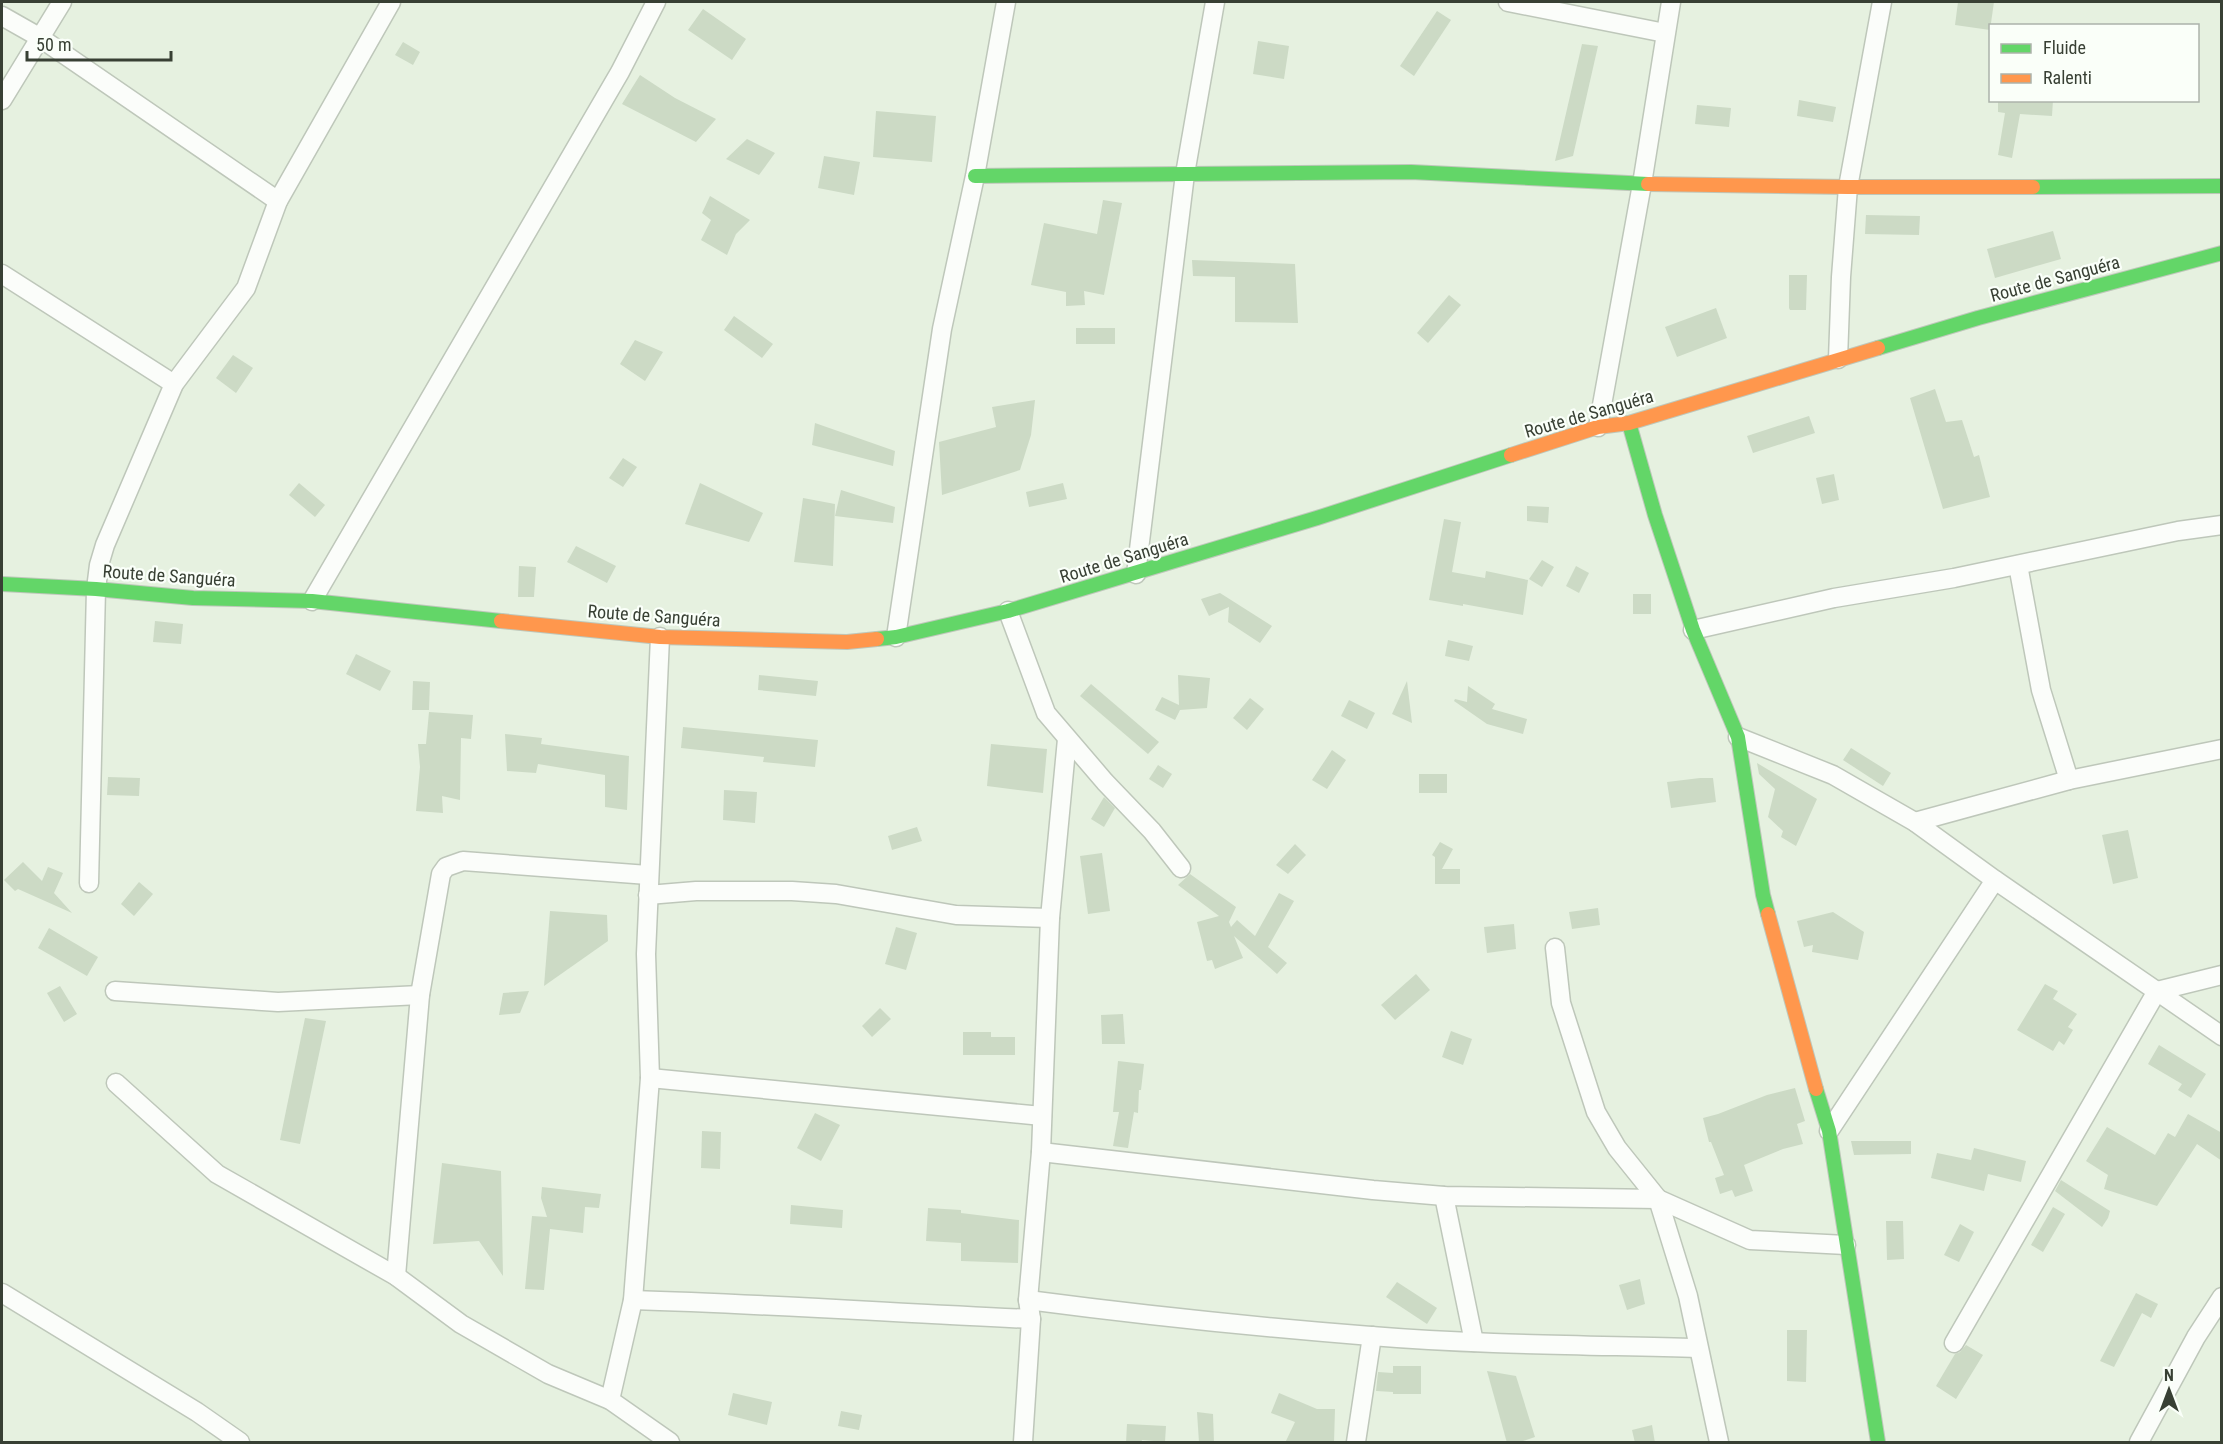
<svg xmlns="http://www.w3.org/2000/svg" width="2223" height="1444" viewBox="0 0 2223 1444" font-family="'Roboto Condensed',sans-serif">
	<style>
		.building { fill: #ccdac5 }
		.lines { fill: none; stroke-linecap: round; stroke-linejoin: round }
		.street-casing { stroke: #bec7ba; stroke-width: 21 }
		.fast-casing { stroke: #bec7ba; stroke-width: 16 }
		.slow-casing { stroke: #bec7ba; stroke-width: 16 }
		.street { stroke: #fbfdfa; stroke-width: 18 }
		.fast { stroke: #63d668; stroke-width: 14 }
		.slow { stroke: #ff974d; stroke-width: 14 }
		.labels { text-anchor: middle; stroke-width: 4.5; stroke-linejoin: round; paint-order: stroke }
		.street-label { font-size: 18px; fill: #384034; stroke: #fafff9 }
	</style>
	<rect width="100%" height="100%" fill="#e6f1e0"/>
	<!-- building -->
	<g class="building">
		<path d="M1958,2H1994L1990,30L1955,25Z"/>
		<path d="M703,9L746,39L732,60L688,30Z"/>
		<path d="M1437,11L1451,20L1414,76L1400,66Z"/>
		<path d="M1258,41L1289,46L1284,79L1253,74Z"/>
		<path d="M403,42L420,52L413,65L395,55Z"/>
		<path d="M1582,44L1598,46L1573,156L1555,161Z"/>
		<path d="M640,75L675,98L716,119L696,142L622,104Z"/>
		<path d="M1799,100L1836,107L1833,122L1797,116Z"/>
		<path d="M1998,100H2053L2052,116L2020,114L2012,158L1998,155L2005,113L1998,112Z"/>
		<path d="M1697,105L1731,108L1729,127L1695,124Z"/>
		<path d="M876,111L936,116L932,162L873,157Z"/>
		<path d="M747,139L775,153L759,175L726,159Z"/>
		<path d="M824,156L860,162L854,195L818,188Z"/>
		<path d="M710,196L750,220L736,234L727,255L701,240L711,220L702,213Z"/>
		<path d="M1103,200L1122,203L1104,295L1084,291L1085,305L1066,306V292L1031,285L1044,223L1097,234Z"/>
		<path d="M1866,215L1920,216L1919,235L1865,234Z"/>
		<path d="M2053,231L2061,259L1995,278L1987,249Z"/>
		<path d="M1192,260L1295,264L1298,323L1235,322V277L1193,276Z"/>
		<path d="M1789,275H1807L1806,310H1790L1789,308Z"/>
		<path d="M1449,295L1461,305L1428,343L1417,333Z"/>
		<path d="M1716,308L1727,338L1677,357L1665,327Z"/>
		<path d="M734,316L773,344L762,358L724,330Z"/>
		<rect x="1076" y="328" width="39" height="16"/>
		<path d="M635,340L663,352L645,381L620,364Z"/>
		<path d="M233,355L253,368L236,393L216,378Z"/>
		<path d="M1935,389L1946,422L1962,420L1974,457L1979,455L1990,497L1943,509L1910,398Z"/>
		<path d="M1035,400L1031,435L1020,470L942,495L939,442L996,427L992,407Z"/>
		<path d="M1809,416L1815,433L1753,453L1747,436Z"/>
		<path d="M815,423L895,451L893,466L812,445Z"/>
		<path d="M623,458L637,467L623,487L609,478Z"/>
		<path d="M1834,474L1839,500L1822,504L1816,478Z"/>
		<path d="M299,483L325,505L315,517L289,495Z"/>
		<path d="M700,483L763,513L749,542L685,524Z"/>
		<path d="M1063,483L1067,499L1029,507L1026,492Z"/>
		<path d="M841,490L895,507L893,523L835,516Z"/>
		<path d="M803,498L835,504L833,566L794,562Z"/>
		<path d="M1527,506L1549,507L1548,523L1527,521Z"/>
		<path d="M1444,519L1461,522L1452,572L1485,578L1486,571L1528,580L1523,615L1463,604V606L1429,600Z"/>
		<path d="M576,546L616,566L607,583L567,562Z"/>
		<path d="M1542,560L1554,567L1542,587L1529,579Z"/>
		<path d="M519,566L536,567L534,597H518Z"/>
		<path d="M1576,566L1589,573L1579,593L1566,586Z"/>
		<path d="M1220,593L1272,626L1260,643L1228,622L1229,607L1209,616L1201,599Z"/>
		<rect x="1633" y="594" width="18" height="20"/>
		<path d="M155,621L183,624L181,644L153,642Z"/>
		<path d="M1448,640L1473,646L1469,661L1445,656Z"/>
		<path d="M356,654L391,671L380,691L346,674Z"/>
		<path d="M759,675L818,681L816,696L758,690Z"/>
		<path d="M1178,675L1210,678L1207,708L1180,710L1175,720L1155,710L1162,697L1179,705Z"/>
		<path d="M413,681L430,682L429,710H412Z"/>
		<path d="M1407,681L1412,723L1392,714Z"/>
		<path d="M1091,684L1159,742L1148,754L1080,696Z"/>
		<path d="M1468,686L1495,704L1492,709L1527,719L1523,734L1487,724L1454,701L1455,699L1467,702Z"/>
		<path d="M1250,698L1264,709L1247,730L1233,718Z"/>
		<path d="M1349,700L1375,713L1367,729L1341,716Z"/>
		<path d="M429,712L473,715L471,739L461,738L460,800L442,796L443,813L416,811L420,767L418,744H426Z"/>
		<path d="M683,727L818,740L815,767L763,762L764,757L681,748Z"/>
		<path d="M505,734L542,738L541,744L629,756L627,810L605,807V775L538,764L536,773L507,771Z"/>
		<path d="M991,744L1047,749L1043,793L987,786Z"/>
		<path d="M1851,748L1891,773L1883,786L1843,760Z"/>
		<path d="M1332,750L1346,760L1327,789L1312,780Z"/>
		<path d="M1757,763L1817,799L1796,846L1781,837L1783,831L1768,817L1775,789L1759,774Z"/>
		<path d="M1158,765L1172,774L1163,788L1149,779Z"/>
		<rect x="1419" y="774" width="28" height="19"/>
		<path d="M108,777L140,778L139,796L107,795Z"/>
		<path d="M1700,778H1713L1716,802L1671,808L1667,782Z"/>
		<path d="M724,790L757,792L755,823L723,820Z"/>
		<path d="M1104,797L1115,808L1104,827L1091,819Z"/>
		<path d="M917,827L922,841L892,850L888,836Z"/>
		<path d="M2128,830L2138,878L2113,884L2102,835Z"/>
		<path d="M1440,842L1453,849L1442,869H1460V884H1435V857L1432,855Z"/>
		<path d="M1295,844L1306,855L1288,874L1276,865Z"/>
		<path d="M1102,853L1110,911L1088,914L1080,856Z"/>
		<path d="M23,862L42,881L48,867L63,873L54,893L72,913L18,889L15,891L4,880Z"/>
		<path d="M1190,874L1236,907L1229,922L1231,927L1237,920L1255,936L1279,893L1294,901L1268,947L1287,963L1277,974L1234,936L1243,958L1215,969L1212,960L1207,961L1197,922L1219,916L1178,885Z"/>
		<path d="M139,882L153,894L134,916L121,904Z"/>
		<path d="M1598,908L1600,925L1572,929L1569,912Z"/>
		<path d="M550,911L607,915L608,941L544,986Z"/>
		<path d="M1833,912L1864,932L1858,960L1812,952L1813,945L1804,947L1797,921Z"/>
		<path d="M1514,924L1516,949L1487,953L1484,927Z"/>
		<path d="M896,927L917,933L906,970L885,964Z"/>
		<path d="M49,928L98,957L87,976L38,948Z"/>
		<path d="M1416,974L1430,990L1395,1020L1381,1005Z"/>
		<path d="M2045,984L2058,991L2053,999L2077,1014L2068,1027L2073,1030L2064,1045L2059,1041L2053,1051L2017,1030Z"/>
		<path d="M60,986L77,1014L64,1022L47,993Z"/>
		<path d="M529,991L520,1013L499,1015L503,993Z"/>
		<path d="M880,1008L891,1019L872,1037L862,1026Z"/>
		<path d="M1123,1014L1125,1044H1102L1101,1015Z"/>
		<path d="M305,1018L326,1021L300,1144L280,1140Z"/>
		<path d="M1451,1031L1472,1039L1463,1065L1442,1057Z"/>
		<path d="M963,1032H991V1037H1015V1055H963Z"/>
		<path d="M2159,1045L2206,1074L2191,1098L2178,1090L2182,1084L2148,1064Z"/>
		<path d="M1118,1061L1144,1064L1141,1090H1139L1138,1113L1134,1112L1128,1148L1113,1146L1119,1112H1113Z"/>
		<path d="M1795,1088L1805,1121L1797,1124L1803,1144L1783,1149L1744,1165L1753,1191L1735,1197L1732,1190L1720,1194L1715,1178L1724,1175L1711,1142H1709L1703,1118L1718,1114L1767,1095Z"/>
		<path d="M815,1113L840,1125L821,1161L797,1148Z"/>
		<path d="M2188,1114L2222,1133V1161L2197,1144L2157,1206L2104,1189L2108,1175L2086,1161L2107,1127L2155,1155L2168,1133L2175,1137Z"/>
		<path d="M702,1131L721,1132L720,1169L701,1168Z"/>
		<path d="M1851,1141H1911V1154L1854,1155Z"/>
		<path d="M1974,1148L2026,1161L2021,1182L1988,1174L1984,1191L1931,1178L1937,1153L1971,1160Z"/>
		<path d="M442,1163L501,1171L503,1276L479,1241L433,1244Z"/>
		<path d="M2061,1180L2110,1211L2108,1218L2102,1227L2055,1191Z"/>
		<path d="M542,1187L601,1194L599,1208L585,1207L583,1233L550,1229L544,1290L525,1289L532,1216L547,1217L541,1198Z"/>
		<path d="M791,1205L843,1210L842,1228L790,1224Z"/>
		<path d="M2053,1207L2065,1214L2043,1252L2031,1245Z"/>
		<path d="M928,1208L961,1210V1213L1019,1220L1018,1263L961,1261V1243L926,1241Z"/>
		<path d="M1886,1221H1903L1904,1259L1887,1260Z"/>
		<path d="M1960,1224L1974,1232L1959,1262L1944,1255Z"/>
		<path d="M1640,1279L1645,1304L1627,1310L1619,1285Z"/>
		<path d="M1397,1282L1437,1308L1427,1324L1386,1297Z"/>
		<path d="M2136,1293L2158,1304L2151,1318L2142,1313L2114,1367L2100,1361Z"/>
		<path d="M1787,1330H1807L1806,1382L1787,1381Z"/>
		<path d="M1966,1345L1983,1355L1956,1399L1936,1386L1955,1354L1960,1352Z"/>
		<path d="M1393,1366H1421V1394H1393V1392L1376,1391L1378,1372L1393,1373Z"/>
		<path d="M1487,1371L1516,1376L1535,1437L1517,1443H1507Z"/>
		<path d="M733,1393L772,1402L767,1425L728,1415Z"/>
		<path d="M1279,1393L1317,1409H1335L1334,1443H1285L1295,1422L1271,1413Z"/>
		<path d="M841,1411L862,1415L859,1430L838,1426Z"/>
		<path d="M1197,1412L1213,1414L1214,1443H1199Z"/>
		<path d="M1127,1424L1166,1426L1165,1442L1142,1440L1141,1443H1126Z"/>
		<path d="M1652,1425L1655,1443H1635L1632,1430Z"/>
	</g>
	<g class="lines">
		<defs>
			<g id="street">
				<path d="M1508,2L1665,33"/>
				<path d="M2,16L39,37L278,201"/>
				<path d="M2,100L62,2"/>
				<path d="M2,274L174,384"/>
				<path d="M1838,359L1841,277L1848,187L1882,2"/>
				<path d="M1598,427L1642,184L1671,2"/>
				<path d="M2018,565L2041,690L2069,780"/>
				<path d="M1136,574L1185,174L1215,2"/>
				<path d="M312,601L620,72L656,2"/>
				<path d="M1008,611L1046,713L1105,782L1152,831L1181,868"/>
				<path d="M1693,630L1834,598L1954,578L2178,531L2222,525"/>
				<path d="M896,637L942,329L975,176L1006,2"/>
				<path d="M1738,737L1833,775L1915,822L1995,880L2222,1036"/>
				<path d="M1915,822L2069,780L2222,749"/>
				<path d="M89,883L96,589L99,565L105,545L174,384L246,288L278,201L391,2"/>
				<path d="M648,895L696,891H792L836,894L956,915L1050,918"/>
				<path d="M1555,948L1561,1003L1596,1112L1617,1148L1658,1199L1688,1296L1719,1442"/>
				<path d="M115,991L278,1002L420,995"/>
				<path d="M650,1078L1042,1116"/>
				<path d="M116,1083L217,1174L396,1276L461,1324L548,1374L610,1400L670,1442"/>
				<path d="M1829,1131L1995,880"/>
				<path d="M1041,1152L1373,1190L1444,1196L1658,1199L1750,1240L1846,1245"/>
				<path d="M1444,1196L1474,1342"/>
				<path d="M396,1276L420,995L441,874L446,867L463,861L648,875"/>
				<path d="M2,1293L197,1412L240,1442"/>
				<path d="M633,1300C766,1304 898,1313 1031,1319"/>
				<path d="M1028,1300C1142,1315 1257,1327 1371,1336C1480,1345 1589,1345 1698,1348"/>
				<path d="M1954,1343L2157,991L2222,975"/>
				<path d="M610,1400L633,1300L650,1078L646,954L660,637"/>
				<path d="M1023,1442L1031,1319L1028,1300L1041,1152L1050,918L1067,739"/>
				<path d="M1356,1442L1372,1336"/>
				<path d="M2139,1442L2196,1337L2222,1297"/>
			</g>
			<g id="fast">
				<path d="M975,176L1411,172L1648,184"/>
				<path d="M2033,187L2222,186"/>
				<path d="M1878,348L1978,318L2222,253"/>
				<path d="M1629,423L1655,515L1693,630L1738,737L1763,895L1768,914"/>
				<path d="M2,584L96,589L193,598L312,601L501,621"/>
				<path d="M877,639L896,637L1008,611L1317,518L1511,455"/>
				<path d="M1816,1089L1829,1131L1878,1442"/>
			</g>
			<g id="slow">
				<path d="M1648,184L1848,187H2033"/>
				<path d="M1511,455L1598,427L1629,423L1878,348"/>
				<path d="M501,621L660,637L847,642L877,639"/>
				<path d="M1768,914L1816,1089"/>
			</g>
		</defs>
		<!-- street casing -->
		<use href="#street" class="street-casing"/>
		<!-- fast casing -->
		<use href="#fast" class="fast-casing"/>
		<!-- slow casing -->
		<use href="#slow" class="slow-casing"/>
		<!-- street -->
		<use href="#street" class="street"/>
		<!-- fast -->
		<use href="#fast" class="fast"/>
		<!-- slow -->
		<use href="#slow" class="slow"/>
	</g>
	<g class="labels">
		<!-- street labels -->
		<g class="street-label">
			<text transform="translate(2055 279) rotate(-15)" y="6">Route de Sanguéra</text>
			<text transform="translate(1589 414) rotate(-16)" y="6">Route de Sanguéra</text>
			<text transform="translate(1124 558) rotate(-17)" y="6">Route de Sanguéra</text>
			<text transform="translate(169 576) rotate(4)" y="6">Route de Sanguéra</text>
			<text transform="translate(654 616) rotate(4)" y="6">Route de Sanguéra</text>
		</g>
	</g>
	<!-- border -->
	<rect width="2223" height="1444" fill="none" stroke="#384034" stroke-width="6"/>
	<!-- legend -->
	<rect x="1989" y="24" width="210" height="78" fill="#fafff9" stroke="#acb3aa" stroke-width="1.5"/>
	<rect x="2001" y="44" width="30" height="9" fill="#63d668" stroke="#acb3aa" stroke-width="1.5"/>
	<text x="2043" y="54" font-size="18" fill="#384034">Fluide</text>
	<rect x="2001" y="74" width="30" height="9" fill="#ff974d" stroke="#acb3aa" stroke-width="1.5"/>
	<text x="2043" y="84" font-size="18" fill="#384034">Ralenti</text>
	<!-- north arrow -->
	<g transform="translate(2169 1390)" stroke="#fafff9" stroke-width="4.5" paint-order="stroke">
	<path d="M0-4.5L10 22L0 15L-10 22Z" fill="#384034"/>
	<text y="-9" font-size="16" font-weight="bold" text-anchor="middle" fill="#384034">N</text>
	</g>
	<!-- scale -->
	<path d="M27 51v9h144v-9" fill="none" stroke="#384034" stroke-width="3"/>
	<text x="36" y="51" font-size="18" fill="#384034" stroke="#fafff9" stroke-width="4.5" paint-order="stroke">50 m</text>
</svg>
